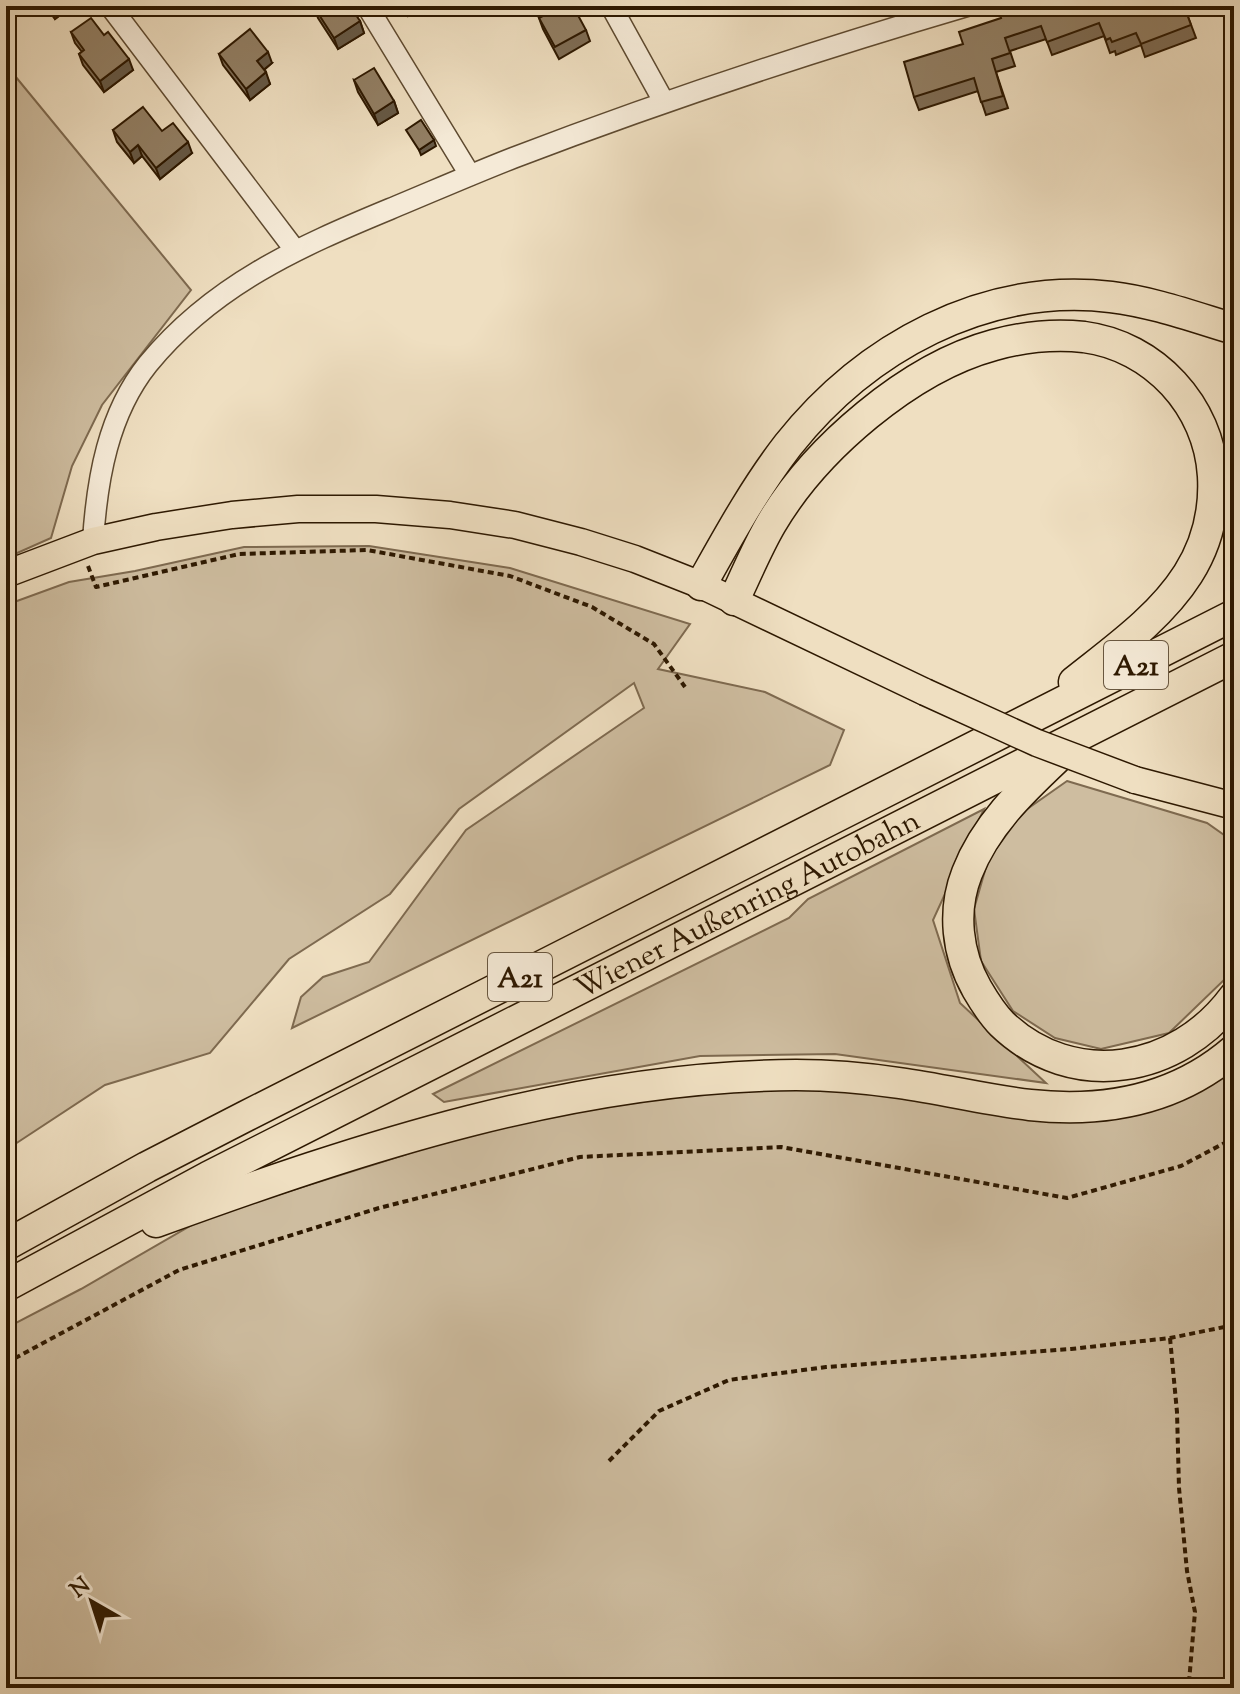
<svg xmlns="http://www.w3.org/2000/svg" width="1240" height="1694" viewBox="0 0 1240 1694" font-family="'Sorts Mill Goudy',serif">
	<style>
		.green { fill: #cebda0; stroke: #7e6a50; stroke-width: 2 }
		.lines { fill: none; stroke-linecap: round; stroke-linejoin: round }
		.minor-casing { stroke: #5e4a30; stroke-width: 23 }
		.major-casing { stroke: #2d1800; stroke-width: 29 }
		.highway-casing { stroke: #2d1800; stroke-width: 33 }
		.path { stroke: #2d1800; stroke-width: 4; stroke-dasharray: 6 4; stroke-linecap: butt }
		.minor { stroke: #f5ead7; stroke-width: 20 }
		.major { stroke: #efdfc1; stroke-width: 26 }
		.highway { stroke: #efdfc1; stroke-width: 30 }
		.major-bridge-casing { stroke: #2d1800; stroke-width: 29; stroke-linecap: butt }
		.major-bridge { stroke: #efdfc1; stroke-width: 26 }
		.wall { fill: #7e6d56; stroke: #2d1800; stroke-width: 2 }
		.shaded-wall { fill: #665946; stroke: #2d1800; stroke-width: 2 }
		.building { fill: #927f64; stroke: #2d1800; stroke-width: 2 }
		.labels { text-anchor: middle; stroke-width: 6; stroke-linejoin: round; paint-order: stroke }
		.shield { fill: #f5ead7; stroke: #695740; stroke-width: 2 }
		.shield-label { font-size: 28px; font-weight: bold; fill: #2d1800 }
		.street-label { font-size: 30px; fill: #2d1800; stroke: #f5ead7 }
	</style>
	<rect width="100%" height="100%" fill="#efdfc1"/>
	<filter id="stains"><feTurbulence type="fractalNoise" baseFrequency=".0025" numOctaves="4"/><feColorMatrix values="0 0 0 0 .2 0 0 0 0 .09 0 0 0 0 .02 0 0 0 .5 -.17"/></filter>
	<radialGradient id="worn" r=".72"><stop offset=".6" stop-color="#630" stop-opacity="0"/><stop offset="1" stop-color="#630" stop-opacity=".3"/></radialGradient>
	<!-- green -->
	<g class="green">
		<path d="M6,65L191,290L102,405L72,466L51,538L6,558Z"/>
		<path d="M369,546L510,568L690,624L658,669L765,692L844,730L830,765L292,1028L301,997L323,977L369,962L466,830L644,708L634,683L459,809L390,894L289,959L210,1053L105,1085L6,1150V605L69,582L135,571L244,547Z"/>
		<path d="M1067,781L1207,823L1234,842V954L1224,980L1169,1033L1101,1049L1055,1038L1013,1011L981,961L974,909L988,860L1023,812Z"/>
		<path d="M984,809L933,920L960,1003L1046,1083L835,1054L700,1056L444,1102L433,1094L789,918L808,899Z"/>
		<path d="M1234,1065V1688H6V1328L81,1289L204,1218L404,1155L475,1129L603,1103L721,1090L816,1085L1069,1117Z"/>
	</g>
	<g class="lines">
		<defs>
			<g id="minor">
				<path d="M110,6L295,250"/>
				<path d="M367,6L470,175"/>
				<path d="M611,6L664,102"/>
				<path d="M1214,488L1234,482"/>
				<path d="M93,541C97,479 108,414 148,364C213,285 298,247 390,209C431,192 472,174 513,158C662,101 814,51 967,6"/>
			</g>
			<g id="major">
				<path d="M6,574L93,541L156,527L232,515L298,509H376L450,515L515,525L581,542L635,559L701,585L925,692"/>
				<path d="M1135,780L1234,806"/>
			</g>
			<g id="highway">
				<path d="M701,585C728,537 754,489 788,445C865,348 984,282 1111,297C1153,302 1194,317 1234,329"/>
				<path d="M734,600C746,575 757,548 771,524C815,449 909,368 994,345C1023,337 1053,334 1084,337C1154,346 1209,406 1213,476C1215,511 1207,544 1188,574C1160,618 1114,650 1074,682"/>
				<path d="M1060,755C1023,790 986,824 967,873C952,911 957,954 977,989C984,1001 992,1014 1002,1024C1073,1092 1178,1073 1234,997"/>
				<path d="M156,1222C362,1147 575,1076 796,1075C830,1075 865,1078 899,1083C943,1089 986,1100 1030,1105C1105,1113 1176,1100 1234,1050"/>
				<path d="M6,1245L147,1167L246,1116L1234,615"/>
				<path id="s1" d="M6,1286L208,1177L1234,657"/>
			</g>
		</defs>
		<!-- minor casing -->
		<use href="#minor" class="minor-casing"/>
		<!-- major casing -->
		<use href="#major" class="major-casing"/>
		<!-- highway casing -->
		<use href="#highway" class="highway-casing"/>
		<!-- path -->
		<g class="path">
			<path d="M88,566L96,587L239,554L367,550L510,576L592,607L654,644L685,687"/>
			<path d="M1170,1338L1177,1412L1179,1488L1187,1571L1195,1612L1189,1682L1190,1688"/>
			<path d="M6,1363L179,1270L379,1208L580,1157L781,1147L1067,1198L1181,1166L1234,1138"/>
			<path d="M609,1461L659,1411L729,1380L826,1367L1071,1349L1170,1338L1234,1325"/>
		</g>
		<!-- minor -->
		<use href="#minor" class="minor"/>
		<!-- major -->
		<use href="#major" class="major"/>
		<!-- highway -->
		<use href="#highway" class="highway"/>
		<defs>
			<path id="major-bridge" d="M925,692L1037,743L1135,780"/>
		</defs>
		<!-- major-bridge casing -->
		<use href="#major-bridge" class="major-bridge-casing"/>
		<!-- major-bridge -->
		<use href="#major-bridge" class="major-bridge"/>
	</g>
	<!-- wall -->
	<g class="wall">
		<path d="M45,6H72L55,19Z"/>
		<path d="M1184,6L1196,38L1145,57L1141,45L1116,55L1115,51L1110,53L1104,36L1052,55L1046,39L1010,51L1015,66L996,72L1008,108L986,115L978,91L919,110L914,97L963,44L1021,12L1066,9Z"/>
		<path d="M314,7L360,21L364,33L338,49L318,18Z"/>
		<path d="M539,18L586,30L590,41L559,59L543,29Z"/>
		<path d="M71,32L104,35L133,70L104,92L83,65L79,54L82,52L75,43Z"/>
		<path d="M219,54L272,63L264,70L270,84L250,100L223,65Z"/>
		<path d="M354,80L394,101L398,113L378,125L358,92Z"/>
		<path d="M113,130L162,131L192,153L160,179L142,156L134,163L117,142Z"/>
	</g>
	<!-- shaded-wall -->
	<g class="shaded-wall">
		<path d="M54,6H72L55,19L51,8Z"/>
		<path d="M203,6H216L206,14Z"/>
		<path d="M404,6H424L408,16Z"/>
		<path d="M360,21L364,33L338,49L334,38Z"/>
		<path d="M268,52L272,63L261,72L257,61Z"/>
		<path d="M129,59L133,70L104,92L100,81Z"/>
		<path d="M266,72L270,84L250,100L246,89Z"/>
		<path d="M394,101L398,113L378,125L374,114Z"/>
		<path d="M434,140L436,146L421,155L419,150Z"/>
		<path d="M188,142L192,153L160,179L156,168Z"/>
		<path d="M138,145L142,156L134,163L130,152Z"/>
	</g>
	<!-- building -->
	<g class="building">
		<path d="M315,6H350L360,21L334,38L314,7Z"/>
		<path d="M561,6H573L586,30L555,47L539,18Z"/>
		<path d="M1038,6H1065L1066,9L1074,6H1184L1191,25L1141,44L1136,33L1112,42L1110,38L1106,40L1099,23L1047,42L1041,26L1005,38L1010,53L992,59L1003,96L981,102L974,78L914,97L904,62L963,44L959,32L1001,18L1000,15L1020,9L1021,12Z"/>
		<path d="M91,18L104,35L108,32L129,59L100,81L79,54L84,50L71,32Z"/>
		<path d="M250,29L268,52L257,61L266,72L246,89L219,54Z"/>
		<path d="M374,68L394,101L374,114L354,80Z"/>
		<path d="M143,107L162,131L173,123L188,142L156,168L138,145L130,152L113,130Z"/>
		<path d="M421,120L434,140L419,150L406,130Z"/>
	</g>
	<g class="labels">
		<!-- shield labels -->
		<g class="shield">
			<rect x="1104" y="641" width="64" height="48" rx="6"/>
			<rect x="488" y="953" width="64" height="48" rx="6"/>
		</g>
		<g class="shield-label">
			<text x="1136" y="675">A21</text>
			<text x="520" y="987">A21</text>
		</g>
		<!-- street labels -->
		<g class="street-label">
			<text dy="10" stroke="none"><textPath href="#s1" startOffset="834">Wiener Außenring Autobahn</textPath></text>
		</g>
	</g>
	<!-- margin -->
	<rect width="1240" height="1694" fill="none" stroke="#efdfc1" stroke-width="32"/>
	<rect x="8" y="8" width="1224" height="1678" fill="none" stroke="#2d1800" stroke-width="4"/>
	<rect x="16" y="16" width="1208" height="1662" fill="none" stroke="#2d1800" stroke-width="2"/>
	<!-- north arrow -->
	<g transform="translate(92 1602) rotate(321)" stroke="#f5ead7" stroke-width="6" paint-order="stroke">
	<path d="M0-6L14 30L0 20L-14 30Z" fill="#2d1800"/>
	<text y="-12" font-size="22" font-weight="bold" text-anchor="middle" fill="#2d1800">N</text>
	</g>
	<rect width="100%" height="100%" filter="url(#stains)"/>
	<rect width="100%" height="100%" fill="url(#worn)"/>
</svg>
